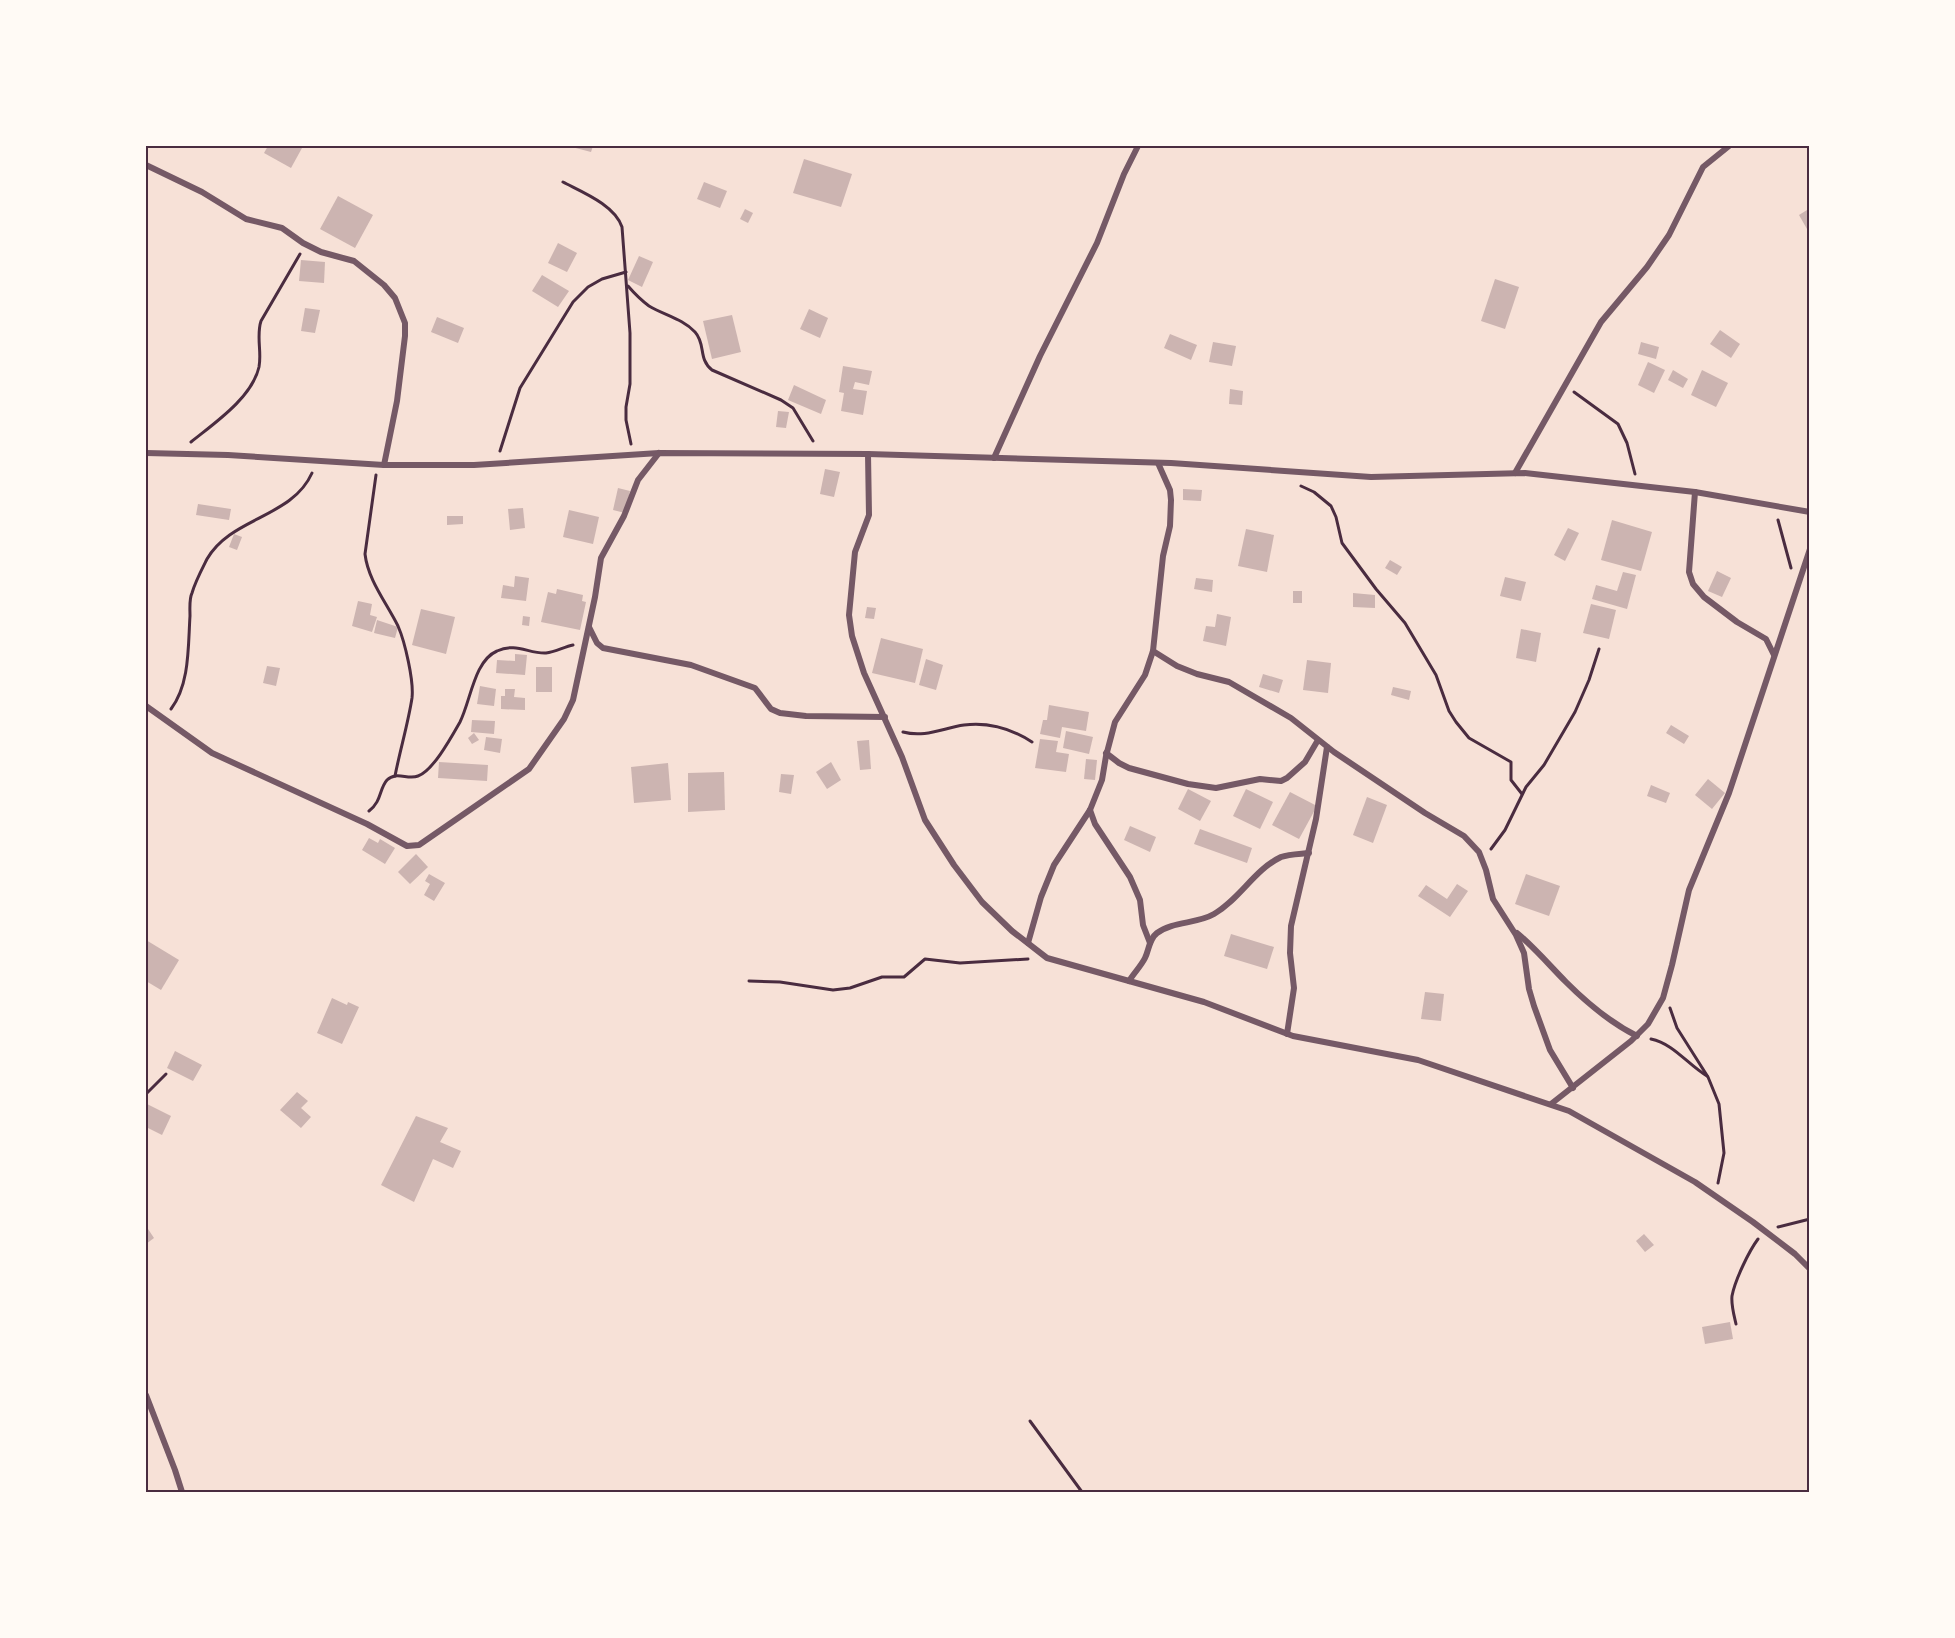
<svg xmlns="http://www.w3.org/2000/svg" width="1955" height="1638" viewBox="0 0 1955 1638" font-family="Bitter,serif">
	<style>
		.building { fill: #ccb4b1 }
		.lines { fill: none; stroke-linecap: round; stroke-linejoin: round }
		.path { stroke: #4a2c40; stroke-width: 3 }
		.minor { stroke: #755966; stroke-width: 6 }
		.neatline { fill: none; stroke: #4a2c40; stroke-width: 2 }
	</style>
	<rect width="100%" height="100%" fill="#f7e1d7"/>
	<!-- building -->
	<g class="building">
		<path d="M268,146H297L302,148L291,168L264,153Z"/>
		<path d="M568,146H593L591,152Z"/>
		<path d="M804,159L852,174L841,207L793,193Z"/>
		<path d="M704,182L727,191L720,208L697,199Z"/>
		<path d="M338,196L373,215L355,248L320,229Z"/>
		<path d="M745,209L753,213L748,223L740,219Z"/>
		<path d="M1807,210L1810,214V227L1807,229L1799,215Z"/>
		<path d="M558,243L577,253L567,272L548,263Z"/>
		<path d="M639,256L653,262L642,287L628,280Z"/>
		<path d="M301,260L325,262L324,283L299,281Z"/>
		<path d="M542,275L569,291L558,307L532,291Z"/>
		<path d="M1495,279L1519,287L1505,329L1481,321Z"/>
		<path d="M305,308L320,310L315,333L301,331Z"/>
		<path d="M809,309L828,318L820,338L800,329Z"/>
		<path d="M732,315L741,352L712,359L703,321Z"/>
		<path d="M437,317L464,328L458,343L431,332Z"/>
		<path d="M1720,330L1740,344L1731,358L1710,344Z"/>
		<path d="M1170,334L1197,345L1191,360L1164,348Z"/>
		<path d="M1213,342L1236,346L1232,366L1209,362Z"/>
		<path d="M1641,342L1659,347L1656,359L1638,354Z"/>
		<path d="M1648,362L1665,370L1654,393L1638,385Z"/>
		<path d="M843,366L872,371L869,385L855,382L853,389L867,391L863,415L841,411L844,393L839,392Z"/>
		<path d="M1673,370L1688,379L1683,388L1668,380Z"/>
		<path d="M1702,370L1728,383L1716,407L1691,395Z"/>
		<path d="M794,385L826,400L821,414L788,400Z"/>
		<path d="M1230,389L1243,391L1242,405L1229,404Z"/>
		<path d="M778,411L789,412L786,428L776,427Z"/>
		<path d="M825,469L840,472L834,497L820,494Z"/>
		<path d="M618,488L630,491L625,513L613,510Z"/>
		<path d="M1183,489L1202,490L1201,501L1183,500Z"/>
		<path d="M198,504L231,509L229,520L196,515Z"/>
		<path d="M523,508L525,528L510,530L508,509Z"/>
		<path d="M569,510L599,517L593,544L563,537Z"/>
		<path d="M447,516H463V524L447,525Z"/>
		<path d="M1612,520L1652,532L1641,571L1601,560Z"/>
		<path d="M1568,528L1579,533L1565,561L1554,555Z"/>
		<path d="M1246,529L1274,535L1267,572L1238,566Z"/>
		<path d="M234,534L242,537L237,550L229,547Z"/>
		<path d="M1390,560L1402,567L1397,575L1385,568Z"/>
		<path d="M1717,571L1731,578L1722,597L1708,591Z"/>
		<path d="M1623,572L1636,575L1627,609L1592,599L1596,585L1617,591Z"/>
		<path d="M515,576L529,578L526,601L501,598L503,585L514,587Z"/>
		<path d="M1505,577L1526,582L1521,601L1500,596Z"/>
		<path d="M1196,578L1213,580L1212,592L1194,589Z"/>
		<path d="M557,589L583,595L582,601L586,602L580,630L541,622L548,592L556,594Z"/>
		<rect x="1293" y="591" width="9" height="12"/>
		<path d="M1353,593L1375,595V608L1353,607Z"/>
		<path d="M358,601L372,604L370,615L377,617L372,632L352,626Z"/>
		<path d="M1591,604L1616,610L1609,639L1583,633Z"/>
		<path d="M867,607L876,608L874,619L865,618Z"/>
		<path d="M421,609L455,617L446,654L412,645Z"/>
		<path d="M1217,614L1231,617L1226,646L1203,641L1206,626L1215,627Z"/>
		<path d="M523,616L530,617L529,626L522,625Z"/>
		<path d="M377,620L398,627L395,638L374,633Z"/>
		<path d="M1521,629L1541,633L1536,662L1516,658Z"/>
		<path d="M881,638L923,649L915,683L872,673Z"/>
		<path d="M515,654L527,655L525,675L496,673L497,660L515,661Z"/>
		<path d="M926,659L943,665L936,690L919,685Z"/>
		<path d="M1307,660L1331,663L1328,693L1303,690Z"/>
		<path d="M267,666L280,668L276,686L263,683Z"/>
		<rect x="536" y="667" width="16" height="25"/>
		<path d="M1263,674L1283,680L1279,693L1259,687Z"/>
		<path d="M480,686L496,689L494,706L477,704Z"/>
		<path d="M1393,687L1411,691L1409,700L1391,695Z"/>
		<path d="M505,689H515L514,697L525,698V710L501,709V696H505Z"/>
		<path d="M1049,705L1089,712L1086,731L1062,727L1060,738L1040,734L1043,720H1047Z"/>
		<path d="M472,720L495,721L494,734L471,732Z"/>
		<path d="M1671,725L1689,736L1684,744L1666,733Z"/>
		<path d="M1066,731L1093,737L1089,754L1063,748Z"/>
		<path d="M474,733L479,740L472,744L468,738Z"/>
		<path d="M486,737L502,739L500,753L484,750Z"/>
		<path d="M1040,739L1058,741L1056,752L1069,754L1066,772L1035,768Z"/>
		<path d="M869,740L871,769L860,770L857,741Z"/>
		<path d="M1086,759L1097,760L1095,780L1084,779Z"/>
		<path d="M439,762L488,765L487,781L438,778Z"/>
		<path d="M831,762L841,780L827,789L816,772Z"/>
		<path d="M668,763L671,800L634,803L631,767Z"/>
		<path d="M724,772L725,810L688,812V773Z"/>
		<path d="M781,774L794,775L791,794L779,792Z"/>
		<path d="M1708,779L1725,793L1712,809L1695,795Z"/>
		<path d="M1651,785L1670,793L1666,803L1647,796Z"/>
		<path d="M1188,789L1211,801L1200,821L1178,809Z"/>
		<path d="M1246,789L1273,802L1260,829L1233,816Z"/>
		<path d="M1290,792L1317,806L1299,839L1272,825Z"/>
		<path d="M1367,797L1387,805L1373,843L1353,835Z"/>
		<path d="M1130,826L1156,837L1150,852L1124,840Z"/>
		<path d="M1200,829L1252,848L1247,863L1194,844Z"/>
		<path d="M369,838L378,843L380,839L395,848L385,864L362,850Z"/>
		<path d="M416,854L428,867L410,884L398,872Z"/>
		<path d="M429,874L445,883L434,901L424,895L430,884L425,881Z"/>
		<path d="M1526,874L1560,886L1549,916L1515,904Z"/>
		<path d="M1457,884L1468,891L1450,917L1418,896L1426,885L1447,899Z"/>
		<path d="M1231,934L1274,947L1267,969L1224,956Z"/>
		<path d="M146,940L179,960L161,990L146,981Z"/>
		<path d="M1425,992L1444,994L1441,1021L1421,1019Z"/>
		<path d="M332,998L347,1005L348,1002L359,1007L342,1044L317,1033Z"/>
		<path d="M175,1051L202,1065L193,1081L167,1068Z"/>
		<path d="M297,1092L308,1101L301,1108L311,1117L301,1128L280,1110Z"/>
		<path d="M147,1104L171,1116L162,1135L146,1127V1107Z"/>
		<path d="M416,1116L448,1128L440,1142L461,1151L453,1168L433,1159L414,1202L381,1185Z"/>
		<path d="M146,1226L154,1238L146,1244Z"/>
		<path d="M1644,1234L1654,1245L1645,1252L1636,1241Z"/>
		<path d="M1730,1322L1733,1339L1705,1344L1702,1327Z"/>
	</g>
	<g class="lines">
		<!-- path -->
		<g class="path">
			<path d="M563,182C582,192 615,205 622,227L630,333V384L626,407V420L631,444"/>
			<path d="M628,286C634,293 641,300 649,306C664,315 683,319 695,332C706,344 698,359 712,370L781,400L793,408L813,441"/>
			<path d="M1574,392L1618,424L1627,443L1635,474"/>
			<path d="M191,442C213,424 252,398 259,367C262,352 256,336 261,321L300,254"/>
			<path d="M500,451L520,388L573,302L588,287L602,279L626,272"/>
			<path d="M376,475L365,554C368,580 386,602 398,626C405,642 414,681 412,698C408,724 400,750 395,776"/>
			<path d="M1301,486L1314,492L1331,506L1336,517L1342,543L1376,589L1405,623L1436,675L1449,711L1456,722L1469,738L1511,762V780L1522,794"/>
			<path d="M1778,520L1791,568"/>
			<path d="M171,709C190,684 188,646 190,616C190,608 189,599 192,593C195,582 202,569 207,559C231,517 292,518 312,473"/>
			<path d="M903,732C925,738 943,728 964,725C988,722 1012,729 1032,742"/>
			<path d="M369,811C382,801 379,789 387,780C396,771 408,780 418,776C433,771 452,736 460,722C471,700 474,661 497,651C516,642 529,654 546,653C555,652 564,647 573,645"/>
			<path d="M1491,849L1505,830L1526,787L1544,765L1575,712L1589,680L1599,649"/>
			<path d="M749,981L780,982L833,990L850,988L882,977H904L925,959L960,963L1028,959"/>
			<path d="M1670,1008L1677,1028L1708,1077L1719,1104L1724,1153L1718,1183"/>
			<path d="M1651,1039C1674,1044 1687,1064 1707,1076"/>
			<path d="M146,1094L166,1074"/>
			<path d="M1778,1227L1810,1219"/>
			<path d="M1736,1324C1734,1315 1731,1305 1732,1296C1735,1280 1749,1251 1758,1239"/>
			<path d="M1030,1421L1082,1492"/>
		</g>
		<!-- minor -->
		<g class="minor">
			<path d="M146,165L202,192L246,219L282,228L303,243L321,252L354,261L384,285L395,298L405,323V336L397,401L384,465"/>
			<path d="M146,453L228,455L384,465H474L659,453L868,454L1171,463L1371,477L1525,473L1695,492L1810,512"/>
			<path d="M868,454L869,515L855,552L849,615L852,636L864,673L902,757L925,820L954,865L982,902L1012,931L1047,958L1204,1002L1293,1036L1418,1060L1569,1111L1695,1182L1753,1222L1795,1254L1810,1269"/>
			<path d="M994,458L1040,356L1097,243L1124,174L1138,146"/>
			<path d="M1515,473L1601,322L1647,267L1669,235L1703,167L1729,146"/>
			<path d="M1695,492L1689,572L1693,584L1704,597L1737,622L1766,639L1774,655"/>
			<path d="M589,627L597,643L603,648L691,665L755,688L771,709L780,713L806,716L885,717"/>
			<path d="M1153,651L1177,666L1197,674L1229,682L1291,718L1334,752L1425,813L1464,836L1479,852L1486,870L1493,899L1516,935L1524,953L1529,989L1534,1006L1550,1050L1573,1088"/>
			<path d="M146,706L212,753L367,824L407,846L419,845L529,769L564,719L573,700L595,597L601,558L624,516L638,480L659,453"/>
			<path d="M1106,753L1119,763L1129,768L1188,784L1216,788L1260,779L1281,781L1287,778L1305,762L1318,740"/>
			<path d="M1090,810L1095,824L1130,877L1140,900L1143,925L1150,943"/>
			<path d="M1517,933C1535,948 1550,966 1566,982C1587,1003 1611,1023 1637,1036"/>
			<path d="M1028,943L1041,897L1054,865L1090,810L1102,780L1106,756L1115,722L1145,675L1153,651L1163,556L1170,526L1171,500L1170,490L1158,463"/>
			<path d="M1129,981C1134,973 1141,966 1145,958C1149,950 1149,939 1157,933C1173,921 1197,924 1214,914C1240,899 1254,870 1281,857C1289,854 1300,854 1309,853"/>
			<path d="M1287,1034L1294,988L1290,953L1291,926L1316,819L1327,747"/>
			<path d="M1551,1104L1631,1041L1648,1024L1663,998L1672,965L1689,890L1729,793L1810,549"/>
			<path d="M146,1395L175,1470L182,1492"/>
		</g>
	</g>
	<!-- border -->
	<rect width="1955" height="1638" fill="none" stroke="#fffaf5" stroke-width="294"/>
	<rect x="147" y="147" width="1661" height="1344" class="neatline"/>
</svg>
